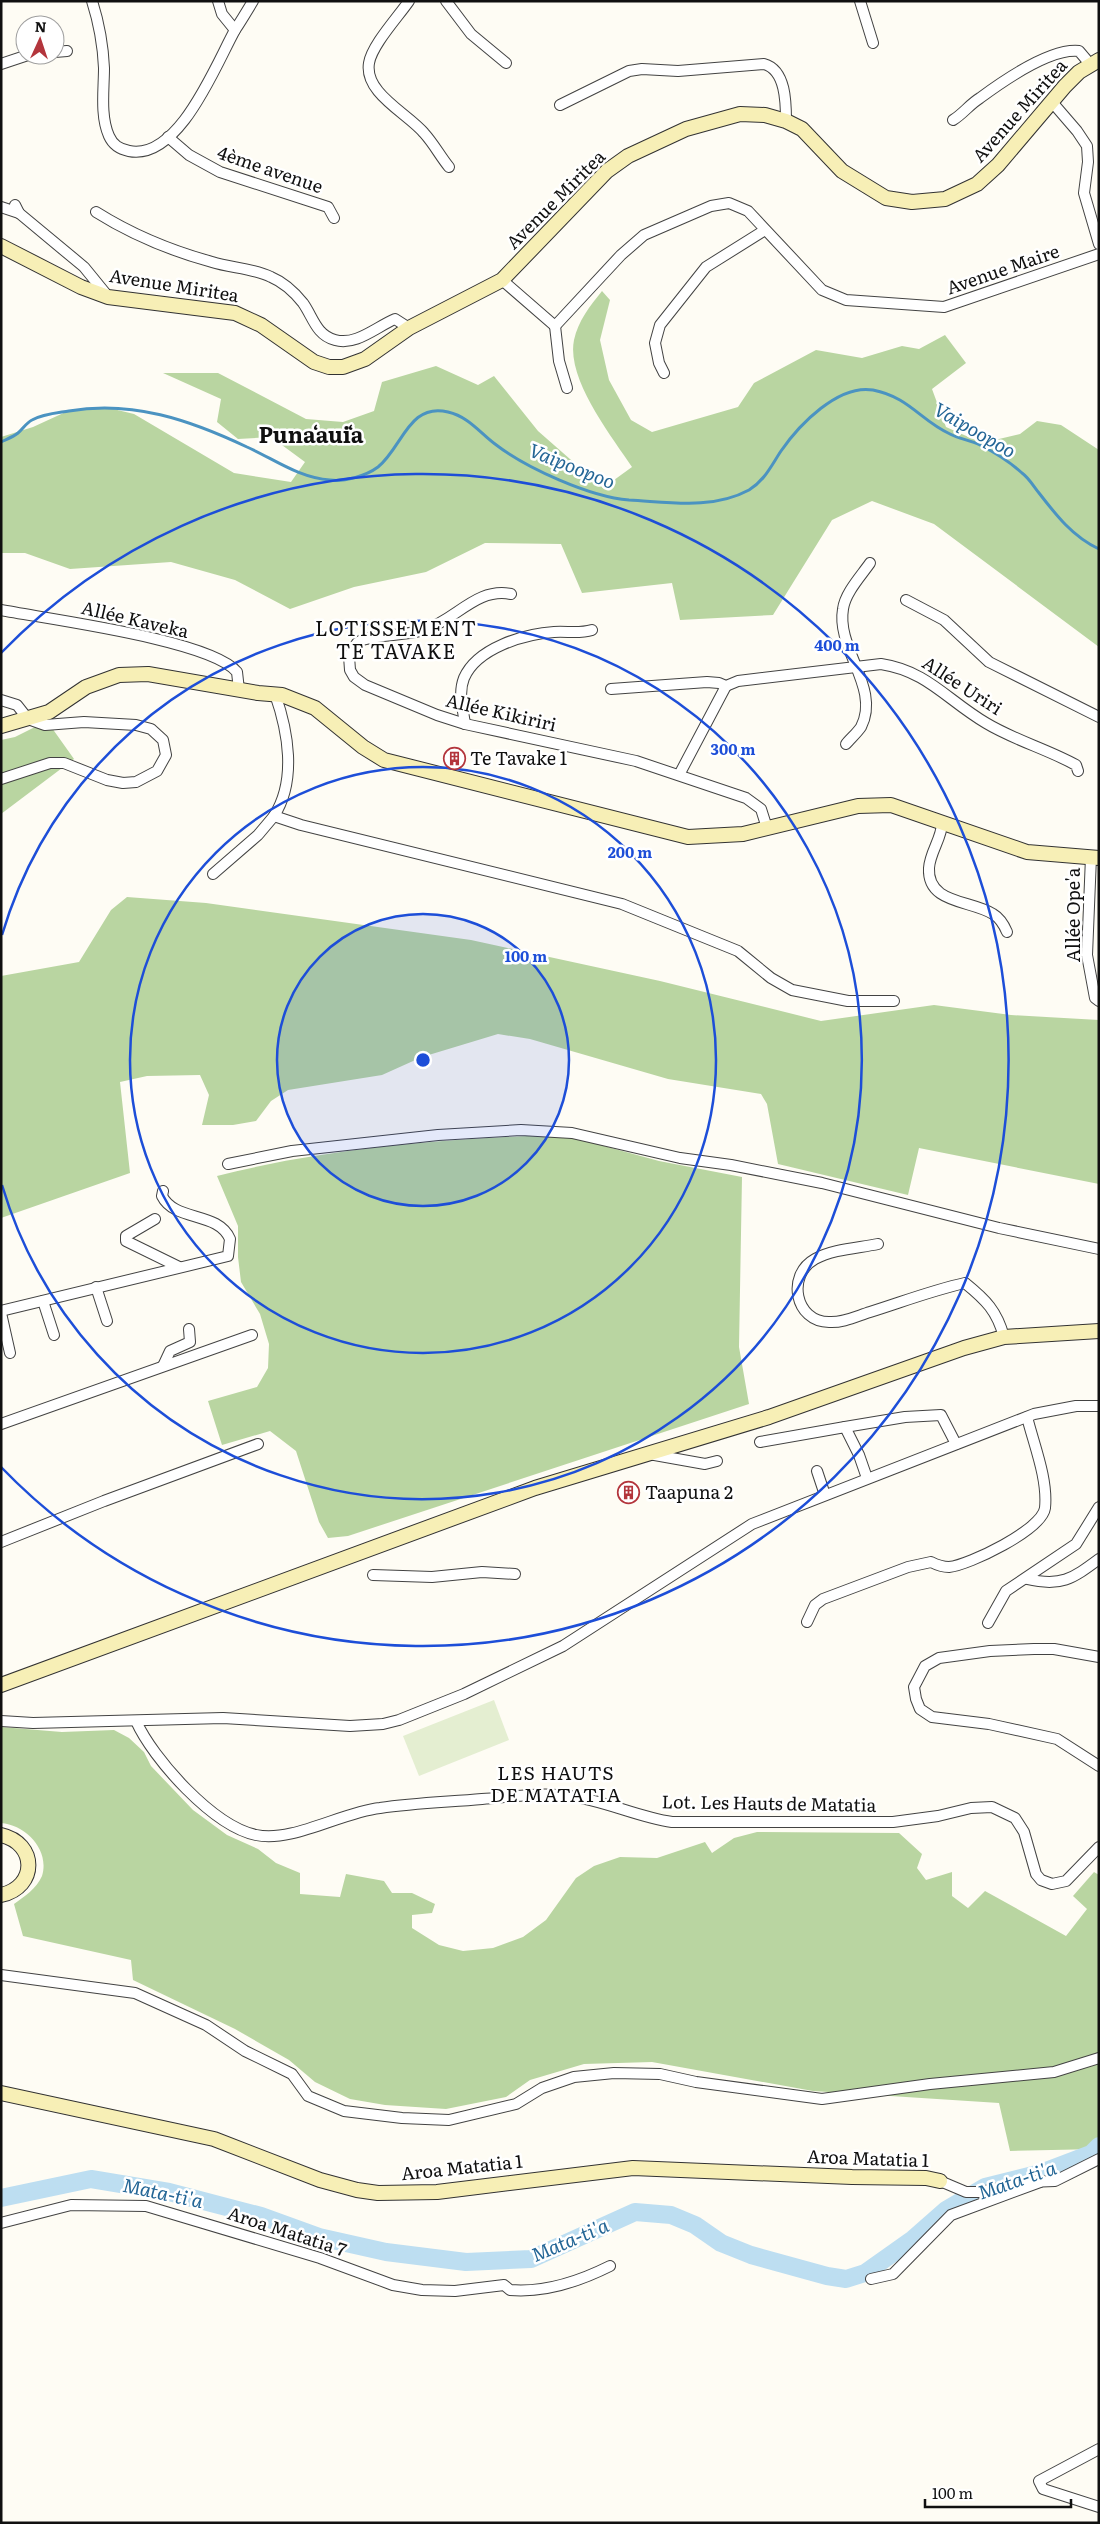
<svg xmlns="http://www.w3.org/2000/svg" width="1100" height="2524" viewBox="0 0 1100 2524" font-family="Literata,serif">
	<style>
		.forest { fill: #b9d5a1 }
		.pitch { fill: #e4eed1 }
		.lines { fill: none; stroke-linecap: round; stroke-linejoin: round }
		.stream { stroke: #4b93c1; stroke-width: 3 }
		.river { stroke: #bddef1; stroke-width: 18 }
		.minor-casing { stroke: #434343; stroke-width: 12 }
		.secondary-casing { stroke: #323232; stroke-width: 16 }
		.minor { stroke: #fff; stroke-width: 10 }
		.secondary { stroke: #f7efb6; stroke-width: 14 }
		.ring { fill: none; stroke: #1d4ed8; stroke-width: 2.5 }
		.labels { text-anchor: middle; stroke-width: 5; stroke-linejoin: round; paint-order: stroke }
		.street-label { font-size: 18px; fill: #101010; stroke: #fff }
		.poi-label { font-size: 18px; fill: #101010; stroke: #fff; text-anchor: start }
		.water-label { font-size: 19px; font-style: italic; fill: #246696; stroke: #fff }
		.neighbourhood-label { font-size: 19px; letter-spacing: 1px; fill: #101010; stroke: #fff }
		.quarter-label { font-size: 20px; letter-spacing: 1px; fill: #101010; stroke: #fff }
		.district-label { font-size: 22px; font-weight: bold; fill: #101010; stroke: #fff }
		.centre { fill: #1d4ed8; stroke: #fff; stroke-width: 2.5 }
		.ring-label { font-size: 15px; text-anchor: middle; font-weight: bold; fill: #1d4ed8; stroke: #fff; stroke-width: 5; stroke-linejoin: round; paint-order: stroke }
	</style>
	<rect width="100%" height="100%" fill="#fefcf4"/>
	<!-- forest -->
	<g class="forest">
		<path d="M602,291L610,300L600,340L609,380L631,420L652,432L738,407L754,383L816,350L862,358L902,346L919,349L945,335L966,363L932,389L946,427L982,443L1020,434L1037,421L1061,425L1099,450V647L934,524L872,501L832,520L773,615L680,620L672,583L582,593L561,544L485,543L426,572L354,587L290,609L235,580L171,562L70,569L25,553H1V437L33,427L70,410L109,408L134,414L234,473L291,482L305,462L271,437L238,439L217,422L221,399L163,373H218L306,419L343,422L374,411L382,382L436,366L478,385L494,376L538,431L603,488L632,467C612,437 566,379 574,340C578,321 590,306 602,291Z"/>
		<path d="M47,721L74,759L1,814V740L15,737Z"/>
		<path d="M127,897L206,903L471,940L660,981L821,1021L934,1005L1011,1015L1099,1020V1184L919,1148L908,1195L778,1164L767,1104L761,1094L668,1079L530,1039L498,1034L422,1057L382,1075L288,1090L271,1101L256,1121L233,1125H202L209,1095L200,1075L147,1076L120,1082L130,1173L1,1218V976L79,962L111,910Z"/>
		<path d="M527,1136L571,1137L659,1161L742,1177L739,1347L749,1404L348,1536L328,1538L319,1522L296,1451L270,1431L222,1445L208,1401L257,1387L268,1368L269,1344L260,1314L241,1282L238,1257V1226L217,1176C319,1150 423,1141 527,1136Z"/>
		<path d="M1,1727L62,1732L114,1730L129,1738L144,1752L151,1766L193,1810L227,1835L258,1849L276,1863L300,1873V1894L340,1897L346,1874L384,1881L392,1893H412L435,1904L432,1913L412,1915V1928L439,1945L463,1951L493,1948L523,1937L546,1920L576,1878L594,1866L620,1857L657,1858L705,1842L712,1853L734,1838L757,1832L899,1833L922,1854L917,1868L926,1880L952,1872V1896L968,1908L985,1891L1066,1936L1087,1909L1073,1896L1094,1872L1099,1875V2149L1010,2151L999,2103L813,2091L652,2062L584,2064L530,2080L506,2097L446,2109L385,2105L350,2099L315,2082L289,2060L235,2029L133,1980L131,1960L23,1936L14,1904C24,1897 37,1888 42,1876C50,1850 26,1825 1,1823Z"/>
	</g>
	<!-- pitch -->
	<path class="pitch" d="M494,1700L509,1740L419,1776L403,1736Z"/>
	<g class="lines">
		<!-- stream -->
		<path class="stream" d="M1,442C7,439 13,437 18,433C23,429 26,423 32,420C43,414 57,413 69,411C132,400 190,420 247,447C274,459 299,478 330,480C344,482 366,476 378,467C402,448 409,402 448,412C469,417 479,432 495,444C526,468 590,497 629,500C669,502 712,510 749,490C765,480 771,466 781,451C799,425 838,384 873,390C909,397 921,421 950,434C959,439 970,440 980,445C994,452 1011,463 1022,473C1029,478 1034,487 1039,493C1056,515 1073,537 1099,549"/>
		<!-- river -->
		<path class="river" d="M1,2198L91,2179L169,2192L261,2216L319,2237L386,2252L466,2262L531,2259L635,2212L671,2215L695,2225L721,2243L751,2255L827,2276L846,2279L865,2273L913,2239L946,2210L985,2187L1041,2173L1091,2154L1099,2146"/>
		<defs>
			<g id="minor">
				<path d="M92,1C99,23 103,45 104,68C104,89 100,116 109,136C113,145 119,149 129,151C179,161 216,64 235,30C241,21 247,11 253,1"/>
				<path d="M218,1L222,14L235,30"/>
				<path d="M409,1C398,17 372,45 369,63C364,93 407,113 424,133C434,144 440,156 449,167"/>
				<path d="M446,1L471,34L506,63"/>
				<path d="M860,1L873,43"/>
				<path d="M55,52L67,51"/>
				<path d="M1,64L28,55"/>
				<path d="M1052,102L1077,131L1087,146L1088,162L1084,193L1099,244"/>
				<path d="M560,105L629,71L642,69L678,71L764,64C786,70 786,103 786,121"/>
				<path d="M953,120C963,114 970,104 980,98C1003,81 1050,48 1079,51L1090,64"/>
				<path d="M168,137L189,155L220,172L328,207L334,218"/>
				<path d="M15,205L19,213L84,267L106,294"/>
				<path d="M1,207L19,213"/>
				<path d="M96,212C131,234 172,251 212,262C231,268 253,268 271,277C283,282 295,293 303,303C313,317 316,335 335,340C356,346 376,327 395,319L409,328"/>
				<path d="M502,280L555,326L621,255L644,235L711,206L729,203L748,211L822,290L846,300L944,307L1099,254"/>
				<path d="M555,326L559,361L567,388"/>
				<path d="M664,373L659,363L655,343L660,325L706,267L765,230"/>
				<path d="M511,594C476,587 455,621 424,630C404,636 382,634 362,640L357,643L349,656L350,670L354,677L365,685L437,715L465,724L636,761L746,798L761,809L767,828"/>
				<path d="M906,600L944,620L989,662L1099,717"/>
				<path d="M1,610C47,619 211,640 237,672L239,690"/>
				<path d="M611,689L707,682L719,683L726,686L738,681L881,664C927,671 947,700 986,723C1014,740 1047,749 1076,765L1078,771"/>
				<path d="M275,694C288,731 297,780 274,816L301,825L622,904L738,951L771,978L792,990L848,1001H894"/>
				<path d="M1,700L17,705L28,719L45,725L84,722L136,725L151,729L163,740L166,755L157,771L136,782L123,783L107,780L64,763H50L1,779"/>
				<path d="M465,724C463,709 458,693 464,678C477,648 524,634 554,632C567,631 579,634 592,630"/>
				<path d="M846,744C850,739 857,733 861,727C881,688 836,649 843,609C845,593 861,576 870,563"/>
				<path d="M679,775L726,686"/>
				<path d="M942,823C942,838 930,852 929,868C927,904 971,900 993,914C1000,918 1004,925 1007,932"/>
				<path d="M1091,857L1087,955L1095,998L1099,1001"/>
				<path d="M213,874L258,835L274,816"/>
				<path d="M228,1164L292,1151L438,1135L521,1130L572,1133L680,1158L731,1165L822,1183L999,1228L1099,1249"/>
				<path d="M155,1219L126,1236V1241L179,1267"/>
				<path d="M878,1244C859,1248 833,1249 815,1259C786,1275 795,1322 829,1322C843,1323 857,1316 870,1312C902,1302 933,1290 965,1283C986,1300 997,1311 1004,1337"/>
				<path d="M96,1287L107,1321"/>
				<path d="M43,1301L54,1335"/>
				<path d="M1,1311L228,1256L230,1239C218,1211 175,1222 162,1196L163,1191"/>
				<path d="M1,1313L10,1353"/>
				<path d="M163,1366L170,1351L190,1342L189,1329"/>
				<path d="M1,1424L252,1335"/>
				<path d="M845,1427L905,1417L941,1415L956,1444"/>
				<path d="M760,1442L845,1427L859,1455L867,1478"/>
				<path d="M649,1454L705,1464L717,1461"/>
				<path d="M817,1471L825,1495"/>
				<path d="M1,1542L104,1501L258,1444"/>
				<path d="M373,1575L432,1577L482,1572L515,1574"/>
				<path d="M1027,1579C1061,1587 1072,1579 1099,1559"/>
				<path d="M807,1622L815,1605L823,1599L908,1567L931,1562C937,1565 942,1567 949,1567C969,1565 1042,1530 1045,1508C1048,1479 1034,1445 1027,1417"/>
				<path d="M988,1623L1006,1591L1076,1544L1099,1507"/>
				<path d="M1099,1657L1054,1649H1034L990,1651L939,1658L925,1666L914,1687L916,1699L920,1709L932,1717L989,1724L1057,1739L1099,1766"/>
				<path d="M1,1721L33,1723L223,1718L350,1726L383,1724L399,1720L464,1694L563,1646L752,1524L1034,1414L1076,1406H1099"/>
				<path d="M136,1721C153,1759 213,1826 256,1835C292,1843 342,1812 380,1808C414,1803 448,1802 482,1799C511,1797 540,1792 569,1796C604,1800 637,1817 672,1822H893L938,1816L971,1808L992,1807L1015,1818L1024,1832L1036,1874L1041,1880L1052,1884L1066,1881L1099,1847"/>
				<path d="M1,1975L135,1993L206,2025L245,2051L292,2074L308,2096L344,2111L402,2118L449,2120L516,2104L542,2088L574,2077L614,2073L660,2074L696,2082L822,2099L930,2084L1054,2072L1099,2058"/>
				<path d="M940,2181L966,2192H980L1028,2182L1055,2181L1099,2159"/>
				<path d="M1,2223L71,2205L146,2206L320,2258L393,2285L422,2290L455,2291L504,2285L510,2290C545,2293 580,2281 610,2266"/>
				<path d="M871,2279L893,2274L951,2215L1040,2182"/>
				<path d="M1099,2449L1039,2481L1043,2489L1099,2507"/>
			</g>
			<g id="secondary">
				<path d="M1,246L81,287L108,297L235,313L261,325L314,362L329,367H343L365,359L409,328L502,280L607,171L628,156L686,129L740,114L765,115L786,121L802,129L842,171L886,198L912,202L945,199L977,184L998,165L1065,86L1079,72L1099,60"/>
				<path d="M1,726L49,712L86,687L119,675L148,674L258,693L282,695L315,708L363,747L384,760L688,837L743,834L858,806L891,805L1027,852L1099,858"/>
				<path d="M1,1685L535,1488L769,1417L964,1348L1004,1337L1099,1331"/>
				<path d="M1,1835C37,1843 38,1887 1,1895"/>
				<path d="M1,2093L214,2139L320,2180L357,2190L378,2193L437,2192L633,2168L852,2177L926,2178L940,2181"/>
			</g>
		</defs>
		<!-- minor casing -->
		<use href="#minor" class="minor-casing"/>
		<!-- secondary casing -->
		<use href="#secondary" class="secondary-casing"/>
		<!-- minor -->
		<use href="#minor" class="minor"/>
		<!-- secondary -->
		<use href="#secondary" class="secondary"/>
	</g>
	<!-- distance rings -->
	<circle cx="423" cy="1060" r="146" fill="#1d4ed8" fill-opacity=".12"/>
	<g class="ring">
		<circle cx="423" cy="1060" r="146"/>
		<circle cx="423" cy="1060" r="293"/>
		<path d="M2 935A439 439 0 1 1 2 1185"/>
		<path d="M1 653A586 586 0 1 1 1 1467"/>
	</g>
	<!-- icons -->
	<defs>
		<symbol id="building-ring" viewBox="-11 -11 22 22"><circle r="9.5" fill="#fff" stroke="#b3353c" stroke-width="1.5"/><path d="M-4-6H4V6H1V3H-1V6H-4ZM-2.5-4.3h1.7v1.8h-1.7ZM.8-4.3h1.7v1.8H.8ZM-2.5-1h1.7V.8h-1.7ZM.8-1h1.7V.8H.8Z" fill="#b3353c"/></symbol>
	</defs>
	<g fill-rule="evenodd">
		<use href="#building-ring" x="442" y="746" width="25" height="25"/>
		<use href="#building-ring" x="616" y="1480" width="25" height="25"/>
	</g>
	<g class="labels">
		<!-- street labels -->
		<g class="street-label">
			<text transform="translate(1020 111) rotate(-48)" y="6">Avenue Miritea</text>
			<text transform="translate(270 170) rotate(19)" y="6">4ème avenue</text>
			<text transform="translate(556 200) rotate(-45)" y="6">Avenue Miritea</text>
			<text transform="translate(1003 270) rotate(-19)" y="6">Avenue Maire</text>
			<text transform="translate(174 286) rotate(9)" y="6">Avenue Miritea</text>
			<text transform="translate(135 620) rotate(13)" y="6">Allée Kaveka</text>
			<text transform="translate(962 686) rotate(33)" y="6">Allée Uriri</text>
			<text transform="translate(501 713) rotate(13)" y="6">Allée Kikiriri</text>
			<text transform="translate(1074 915) rotate(-90)" y="6">Allée Ope'a</text>
			<text transform="translate(769 1804) rotate(1)" y="6">Lot. Les Hauts de Matatia</text>
			<text transform="translate(868 2159) rotate(2)" y="6">Aroa Matatia 1</text>
			<text transform="translate(462 2168) rotate(-6)" y="6">Aroa Matatia 1</text>
			<text transform="translate(287 2232) rotate(18)" y="6">Aroa Matatia 7</text>
		</g>
		<!-- poi labels -->
		<g class="poi-label">
			<text x="470" y="765">Te Tavake 1</text>
			<text x="645" y="1499">Taapuna 2</text>
		</g>
		<!-- water labels -->
		<g class="water-label">
			<text transform="translate(975 430) rotate(30)" y="7">Vaipoopoo</text>
			<text transform="translate(572 466) rotate(22)" y="7">Vaipoopoo</text>
			<text transform="translate(1017 2180) rotate(-19)" y="7">Mata-ti'a</text>
			<text transform="translate(163 2193) rotate(12)" y="7">Mata-ti'a</text>
			<text transform="translate(570 2240) rotate(-23)" y="7">Mata-ti'a</text>
		</g>
		<!-- neighbourhood labels -->
		<g class="neighbourhood-label">
			<text x="556" y="1780">LES HAUTS<tspan x="556" dy="22">DE MATATIA</tspan></text>
		</g>
		<!-- quarter labels -->
		<g class="quarter-label">
			<text x="396" y="636">LOTISSEMENT<tspan x="396" dy="23">TE TAVAKE</tspan></text>
		</g>
		<!-- district labels -->
		<g class="district-label">
			<text x="311" y="443">Punaʻauiʻa</text>
		</g>
	</g>
	<circle cx="423" cy="1060" r="8" class="centre"/>
	<g class="ring-label">
		<text x="837" y="651">400 m</text>
		<text x="733" y="755">300 m</text>
		<text x="630" y="858">200 m</text>
		<text x="526" y="962">100 m</text>
	</g>
	<!-- border -->
	<rect width="1100" height="2524" fill="none" stroke="#101010" stroke-width="5"/>
	<!-- north arrow -->
	<g transform="translate(40 40) rotate(3)"><circle r="24" fill="#ffffff" stroke="#9f9f9f"/>
	<path d="M0-4L9 19L0 12L-9 19Z" fill="#b3353c"/>
	<text y="-8" font-size="14" font-weight="bold" text-anchor="middle" fill="#101010">N</text>
	</g>
	<!-- scale -->
	<path d="M925 2499v8h146v-8" fill="none" stroke="#101010" stroke-width="2.5"/>
	<text x="932" y="2499" font-size="15" fill="#101010" stroke="#ffffff" stroke-width="4" paint-order="stroke">100 m</text>
</svg>
